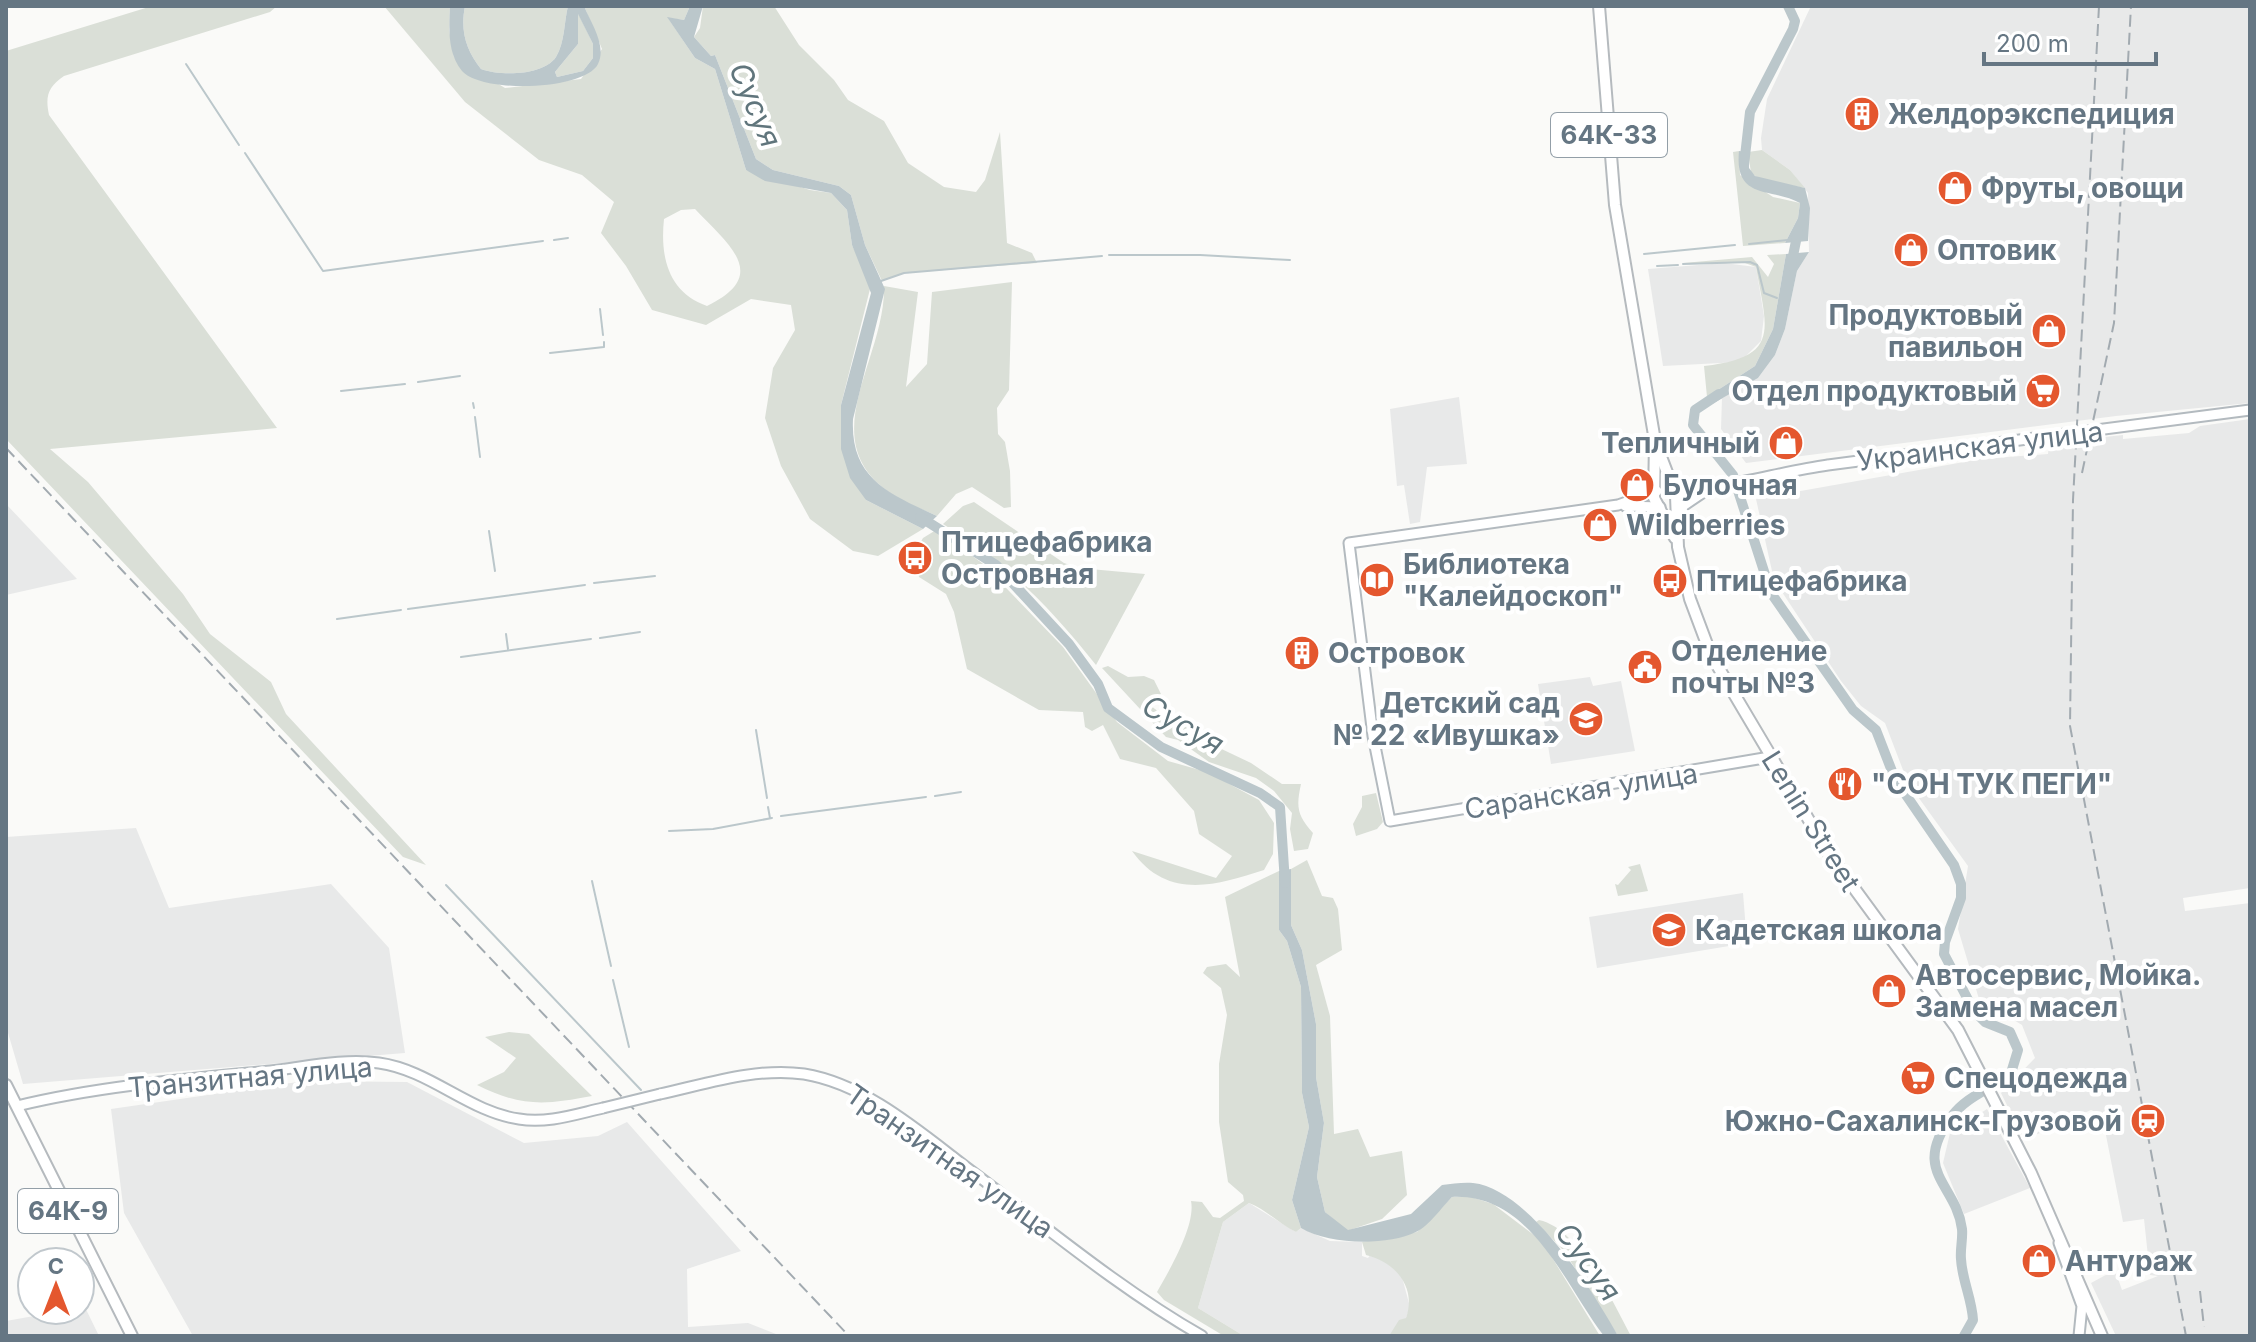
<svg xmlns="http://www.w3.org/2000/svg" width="2256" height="1342" viewBox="0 0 2256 1342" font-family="Inter,sans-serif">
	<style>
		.built { fill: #e8e9e9 }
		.green { fill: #dadfd7; fill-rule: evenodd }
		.water { fill: #bbc7cb; fill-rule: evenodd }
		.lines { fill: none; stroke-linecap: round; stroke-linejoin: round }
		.stream { stroke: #bbc7cb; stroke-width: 2 }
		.river { stroke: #bbc7cb; stroke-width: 10 }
		.secondary-casing { stroke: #b3babf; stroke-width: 13 }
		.primary-casing { stroke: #b5babe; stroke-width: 14 }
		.secondary { stroke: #fff; stroke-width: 9 }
		.primary { stroke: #fff; stroke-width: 10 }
		.rail { stroke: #a2aab0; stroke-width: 2; stroke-dasharray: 12 6; stroke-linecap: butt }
		.secondary-bridge-casing { stroke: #b3babf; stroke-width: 13; stroke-linecap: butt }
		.secondary-bridge { stroke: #fff; stroke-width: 9 }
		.labels { text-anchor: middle; stroke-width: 8; stroke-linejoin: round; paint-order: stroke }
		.shield { fill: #fff; stroke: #939fa8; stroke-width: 2 }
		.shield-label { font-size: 26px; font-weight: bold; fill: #657683 }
		.poi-label { font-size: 28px; font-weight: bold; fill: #657683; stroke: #fff; text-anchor: start }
		.street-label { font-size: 28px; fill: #657683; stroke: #fff }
		.water-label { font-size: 30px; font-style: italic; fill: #60757c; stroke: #fff }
	</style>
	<rect width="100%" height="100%" fill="#fafaf8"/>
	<!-- built -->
	<g class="built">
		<path d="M1811,6H2250V403L2116,416L1746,463L1721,429L1722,398L1758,378L1775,355L1785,329L1797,271L1809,252L1808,193L1790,170L1762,150L1761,138L1767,99Z"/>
		<path d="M1724,263L1756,267L1764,316L1761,341L1740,362L1663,366L1648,269Z"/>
		<path d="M1459,397L1467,464L1427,467L1420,522L1410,524L1404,485L1397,486L1390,409Z"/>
		<path d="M2250,419V888L2183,898L2185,911L2250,903V1336H2116L2091,1283L2115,1270L2122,1290L2158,1276L2150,1275L2144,1219L2123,1222L2102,1115L2091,1110L2024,1140L2001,1093L2035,1058L2022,1025L1979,999L1958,929L1968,866L1908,783L1885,723L1861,706L1841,681L1774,580L1756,499L1981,459L2048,454L2049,443L2123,435V439L2189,433L2200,426Z"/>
		<path d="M6,504L77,579L6,595Z"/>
		<path d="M1590,677L1593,686L1621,681L1635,751L1551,764L1538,684Z"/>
		<path d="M136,828L169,908L331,884L389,948L405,1053L23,1084L6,1026V837Z"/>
		<path d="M1743,893L1747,943L1597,968L1589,917Z"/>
		<path d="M305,1081L407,1082L524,1143L598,1136L627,1122L741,1251L687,1269L688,1327L748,1323L781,1336H193L124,1213L111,1109Z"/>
		<path d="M1987,1109L2030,1188L1964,1214L1943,1163L1950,1133Z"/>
		<path d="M1249,1203L1296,1232L1301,1228L1330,1241L1362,1242V1256L1368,1258L1371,1254L1385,1260L1402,1277L1410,1307L1406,1318L1390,1336H1244L1198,1308L1223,1222Z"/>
		<path d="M80,1297L99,1336H6V1321L34,1316L33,1310H80Z"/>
	</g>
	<!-- green -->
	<g class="green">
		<path d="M152,6H277L270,12L64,76C48,87 45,96 49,115L277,428L50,449L88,482L183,594L210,634L271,682L286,714L426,865L403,857L6,439V51Z"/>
		<path d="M384,6H450L449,30L454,57L505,88L581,79L602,49L584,6H690L684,20L668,18L695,58L715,69L746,170L810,190L831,193L847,210L852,245L871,285L841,405L866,500L923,529L878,556L853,551L810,519L781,466L765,418L773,368L795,330L791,305L751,299L706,325L652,310L626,266L601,233L614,202L582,175L539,160L465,102ZM695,209C729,245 771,275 707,306C668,292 660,257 664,219L681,210Z"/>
		<path d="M465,6H568C564,22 565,42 556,57C543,76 500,76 481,69C466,50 460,31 465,6Z"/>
		<path d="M703,6H774L799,45L834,80L848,100L884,121L908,163L944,187L976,192L985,180L1000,132L1007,243L1032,253L1037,263L904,273L882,281L865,245L851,195L839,186L773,170L756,159L715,55L711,56L694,37L700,28Z"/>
		<path d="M578,13L593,44V58L583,71L557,77L555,72L578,44Z"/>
		<path d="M1762,150L1790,170L1805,188L1761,180L1751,173L1748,152Z"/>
		<path d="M1739,151L1740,175L1773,197L1800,203L1798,218L1785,243L1743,246L1733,152Z"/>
		<path d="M1786,254L1773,329L1755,366L1707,397L1704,366C1781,357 1767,330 1756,267L1745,263H1683L1752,257L1768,277L1774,264L1767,255Z"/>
		<path d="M1012,282L1009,390L997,408L998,434L1005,442L1010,471L1011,507L1004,508L972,487L956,494L937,516C923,509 906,504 893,495C810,441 886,360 884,286L918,292L906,387L927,364L932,292Z"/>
		<path d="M974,502L1064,563L1079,568L1145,574L1096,665C1049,606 1008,564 943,524L963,506Z"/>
		<path d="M936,530L982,563L1063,647L1117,722L1168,761L1207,772L1259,800L1274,823L1273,854L1264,870C1215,886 1167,900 1132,851L1216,878L1232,856L1199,834L1194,811L1156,768L1120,759L1103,725L1092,731L1085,727L1083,712L1039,710L967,669L954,612L946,594L919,577L914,554L923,538Z"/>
		<path d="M1108,666L1128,677L1144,676L1154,680L1161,694L1147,703L1167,718L1193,727L1190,734L1251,763L1282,784H1301C1296,807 1297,815 1313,833L1308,849L1294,851L1290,829L1292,813L1274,791L1256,778L1209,762L1178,740L1166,737L1102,668Z"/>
		<path d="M1376,793L1383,822L1377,829L1356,836L1353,824L1362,807V796Z"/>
		<path d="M1307,860L1322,896L1333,898L1338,909L1342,950L1316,965L1330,1016L1334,1134L1358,1129L1370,1157L1402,1151L1407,1195L1382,1219L1347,1231L1325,1212L1317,1177L1324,1123L1316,1077V1024L1302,950L1291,925V869Z"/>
		<path d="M1640,864L1648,891L1618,896L1615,884L1618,885L1631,870L1628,867Z"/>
		<path d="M1279,871V930L1287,941L1301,987L1302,1093L1309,1127L1292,1200L1301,1228L1296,1232C1279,1224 1267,1210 1249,1203L1223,1222L1198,1308L1244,1336H1224L1164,1300L1157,1292C1169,1271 1196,1225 1191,1201L1202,1202L1213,1217L1220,1218L1244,1201L1243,1195L1228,1182L1219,1122V1064L1227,1015L1221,988L1203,973L1207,967L1226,964L1240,977L1225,897Z"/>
		<path d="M509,1032L529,1034L592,1096C545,1105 521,1107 477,1085L504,1072L516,1058L485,1037Z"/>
		<path d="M1468,1196L1493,1204L1542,1241L1600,1336H1389L1399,1320L1406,1318C1417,1287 1395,1262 1366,1255L1362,1242L1417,1232L1452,1197Z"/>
		<path d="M1539,1220C1580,1229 1612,1301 1631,1336H1618L1564,1251L1536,1222Z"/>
	</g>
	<!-- water -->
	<g class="water">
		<path d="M450,6H465C460,31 466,50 481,69C500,76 543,76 556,57C565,42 564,22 568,6H584C591,23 607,46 598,64C585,90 483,94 462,71C447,53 449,27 450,6ZM578,14L593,44V58L583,71L557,77L555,72L578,44Z"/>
		<path d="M690,6H703L694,37L711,56L715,55L756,159L773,170L839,186L851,195L865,245L885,289L853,419C850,479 890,494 937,516L923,529L866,500L850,478L841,449V405L871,293L852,245L847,210L831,193L765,181L746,170L715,69L695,58L667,17L684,20Z"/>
		<path d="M1739,151L1748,152L1749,168L1755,176L1805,188L1810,208L1808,241L1785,243L1798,218L1800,203C1772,187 1734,201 1739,151Z"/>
		<path d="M1809,252L1797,271L1785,329L1775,355L1758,378L1712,404L1707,397L1755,366L1773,329L1786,254Z"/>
		<path d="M1291,869V925L1302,950L1316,1024V1077L1324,1123L1317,1177L1325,1212L1348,1230L1411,1214L1442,1185C1452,1184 1463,1182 1473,1183C1529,1189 1593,1291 1618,1336H1604C1564,1284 1531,1193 1452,1197C1442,1207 1429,1226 1416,1232C1387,1246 1329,1245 1301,1228L1292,1200L1309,1127L1302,1093L1301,987L1287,941L1279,930V871Z"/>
	</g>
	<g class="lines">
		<!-- stream -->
		<g class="stream">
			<path d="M186,64L239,145"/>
			<path d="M245,153L323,271L543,241"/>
			<path d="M554,240L568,238"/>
			<path d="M1749,244L1788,240"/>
			<path d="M1644,254L1735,245"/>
			<path d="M1109,255H1200L1290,260"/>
			<path d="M1683,264L1750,262L1757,265L1764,293L1777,298"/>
			<path d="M1657,266L1678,265"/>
			<path d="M881,281L904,273L1102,256"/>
			<path d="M600,309L603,335"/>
			<path d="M550,353L604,347V342"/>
			<path d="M418,382L460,376"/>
			<path d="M341,391L405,384"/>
			<path d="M473,403L474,408"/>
			<path d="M475,417L480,457"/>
			<path d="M489,531L495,571"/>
			<path d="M594,583L655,576"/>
			<path d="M408,609L585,585"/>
			<path d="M337,619L401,610"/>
			<path d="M506,634L508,649"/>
			<path d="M600,638L640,632"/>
			<path d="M461,657L591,639"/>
			<path d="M756,730L767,798"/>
			<path d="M935,796L961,792"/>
			<path d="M768,807L770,818"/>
			<path d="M781,816L926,797"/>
			<path d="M669,831L713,829L772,818"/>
			<path d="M592,881L611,966"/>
			<path d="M446,885L641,1090"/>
			<path d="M613,980L629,1047"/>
		</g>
		<!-- river -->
		<g class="river">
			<path d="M1744,165L1750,112L1793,29L1795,21L1788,6"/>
			<path d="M1791,266L1798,231"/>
			<path d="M1719,394L1695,410L1693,425L1733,475L1771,593L1853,710L1876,730L1895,779L1954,865L1961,884V898L1945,942L1944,954L1974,1011L1985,1022L2010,1032L2018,1050L2011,1073C1992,1089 1968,1095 1952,1116C1910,1172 1956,1183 1962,1229C1963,1239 1960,1249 1961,1259C1962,1280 1972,1299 1973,1320L1964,1336"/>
			<path d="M920,517L996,565L1069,644L1098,684L1108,708L1161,747L1260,793L1280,807L1285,883"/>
		</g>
		<defs>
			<g id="secondary">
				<path d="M1673,490C1725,490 1777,472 1828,465C1969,447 2110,429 2250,410"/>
				<path d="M1657,491L1618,505L1349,543L1373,736L1390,821L1770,757"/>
				<path d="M1625,506L1660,507"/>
				<path d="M1680,521L1683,506L1708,489"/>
				<path d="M660,1094C706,1084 757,1067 804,1074C866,1084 921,1133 970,1170C1046,1227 1120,1289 1202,1336"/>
				<path d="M17,1106C99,1086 186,1079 270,1071C305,1067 344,1058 379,1063C430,1070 469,1112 519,1119C547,1124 576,1114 603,1108"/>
				<path d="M2059,1243L2082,1306L2079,1336"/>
			</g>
			<g id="primary">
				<path d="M1599,6L1615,205L1655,441L1654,498L1675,538"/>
				<path d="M1655,441L1676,496L1678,547L1690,599L1711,655L1829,854L1958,1030L2031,1173L2102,1336"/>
				<path d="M6,1085L132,1336"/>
			</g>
		</defs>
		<!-- secondary casing -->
		<use href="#secondary" class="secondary-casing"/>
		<!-- primary casing -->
		<use href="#primary" class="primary-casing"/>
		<!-- secondary -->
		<use href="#secondary" class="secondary"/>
		<!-- primary -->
		<use href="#primary" class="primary"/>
		<!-- rail -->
		<g class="rail">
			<path d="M2099,6L2073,500L2070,726L2186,1336"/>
			<path d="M6,448L849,1336"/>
			<path d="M2082,473L2114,323L2131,6"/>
			<path d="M2200,1291L2204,1327"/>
		</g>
		<defs>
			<path id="secondary-bridge" d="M603,1108L660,1094"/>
		</defs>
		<!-- secondary-bridge casing -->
		<use href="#secondary-bridge" class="secondary-bridge-casing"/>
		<!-- secondary-bridge -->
		<use href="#secondary-bridge" class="secondary-bridge"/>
	</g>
	<!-- icons -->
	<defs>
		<symbol id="building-disc" viewBox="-11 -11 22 22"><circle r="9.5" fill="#e4572e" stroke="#fff"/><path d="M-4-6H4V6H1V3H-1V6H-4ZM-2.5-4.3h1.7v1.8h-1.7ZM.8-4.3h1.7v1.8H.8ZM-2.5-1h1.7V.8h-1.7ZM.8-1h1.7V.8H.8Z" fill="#fff"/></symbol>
		<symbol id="shop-disc" viewBox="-11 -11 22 22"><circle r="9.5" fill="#e4572e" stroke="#fff"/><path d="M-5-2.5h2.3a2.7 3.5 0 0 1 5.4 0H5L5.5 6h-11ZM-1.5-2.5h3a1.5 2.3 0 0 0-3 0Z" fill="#fff"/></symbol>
		<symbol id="supermarket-disc" viewBox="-11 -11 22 22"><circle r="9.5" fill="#e4572e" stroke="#fff"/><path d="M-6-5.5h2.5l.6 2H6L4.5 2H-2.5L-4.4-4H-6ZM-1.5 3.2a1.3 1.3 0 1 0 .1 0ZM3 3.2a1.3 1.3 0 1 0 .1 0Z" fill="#fff"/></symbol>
		<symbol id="bus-disc" viewBox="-11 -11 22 22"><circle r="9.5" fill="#e4572e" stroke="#fff"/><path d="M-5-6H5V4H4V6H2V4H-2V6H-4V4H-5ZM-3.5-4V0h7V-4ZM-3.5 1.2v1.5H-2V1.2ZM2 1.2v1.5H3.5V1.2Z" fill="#fff"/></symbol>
		<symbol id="library-disc" viewBox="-11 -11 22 22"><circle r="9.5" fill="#e4572e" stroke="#fff"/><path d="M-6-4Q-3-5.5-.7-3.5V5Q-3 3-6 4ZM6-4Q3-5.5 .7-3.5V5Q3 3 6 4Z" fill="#fff"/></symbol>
		<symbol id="civic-disc" viewBox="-11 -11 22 22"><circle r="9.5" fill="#e4572e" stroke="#fff"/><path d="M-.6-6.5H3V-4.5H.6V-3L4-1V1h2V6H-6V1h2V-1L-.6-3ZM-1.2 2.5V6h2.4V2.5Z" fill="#fff"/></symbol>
		<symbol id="school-disc" viewBox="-11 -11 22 22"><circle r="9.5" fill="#e4572e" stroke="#fff"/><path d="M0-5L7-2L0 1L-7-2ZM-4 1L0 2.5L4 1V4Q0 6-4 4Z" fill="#fff"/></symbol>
		<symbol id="restaurant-disc" viewBox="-11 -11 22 22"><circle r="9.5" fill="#e4572e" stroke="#fff"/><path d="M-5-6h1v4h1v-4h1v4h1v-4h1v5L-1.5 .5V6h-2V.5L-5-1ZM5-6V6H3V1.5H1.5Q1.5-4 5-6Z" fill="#fff"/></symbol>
		<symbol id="station-disc" viewBox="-11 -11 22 22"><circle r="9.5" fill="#e4572e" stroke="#fff"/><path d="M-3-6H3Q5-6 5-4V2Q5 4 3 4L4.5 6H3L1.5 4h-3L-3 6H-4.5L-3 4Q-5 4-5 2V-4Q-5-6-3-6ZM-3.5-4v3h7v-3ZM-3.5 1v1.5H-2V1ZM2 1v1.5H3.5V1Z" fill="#fff"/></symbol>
	</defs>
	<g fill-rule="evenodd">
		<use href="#building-disc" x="1842" y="94" width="40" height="40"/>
		<use href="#shop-disc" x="1935" y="168" width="40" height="40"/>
		<use href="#shop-disc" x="1891" y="230" width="40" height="40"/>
		<use href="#shop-disc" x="2029" y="311" width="40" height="40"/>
		<use href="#supermarket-disc" x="2023" y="371" width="40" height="40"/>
		<use href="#shop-disc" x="1766" y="423" width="40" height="40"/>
		<use href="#shop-disc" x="1617" y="465" width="40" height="40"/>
		<use href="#shop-disc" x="1580" y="505" width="40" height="40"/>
		<use href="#bus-disc" x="895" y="538" width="40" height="40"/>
		<use href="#library-disc" x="1357" y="560" width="40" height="40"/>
		<use href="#bus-disc" x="1650" y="561" width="40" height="40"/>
		<use href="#building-disc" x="1282" y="633" width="40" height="40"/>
		<use href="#civic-disc" x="1625" y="647" width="40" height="40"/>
		<use href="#school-disc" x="1566" y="699" width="40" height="40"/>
		<use href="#restaurant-disc" x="1825" y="764" width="40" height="40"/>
		<use href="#school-disc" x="1649" y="910" width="40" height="40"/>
		<use href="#shop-disc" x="1869" y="971" width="40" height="40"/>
		<use href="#supermarket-disc" x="1898" y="1058" width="40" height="40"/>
		<use href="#station-disc" x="2128" y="1101" width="40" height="40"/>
		<use href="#shop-disc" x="2019" y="1241" width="40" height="40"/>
	</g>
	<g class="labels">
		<!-- shield labels -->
		<g class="shield">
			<rect x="1551" y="113" width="116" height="44" rx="6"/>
			<rect x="18" y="1189" width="100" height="44" rx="6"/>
		</g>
		<g class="shield-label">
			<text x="1609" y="144">64К-33</text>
			<text x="68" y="1220">64К-9</text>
		</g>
		<!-- poi labels -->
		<g class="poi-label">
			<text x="1888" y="124">Желдорэкспедиция</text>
			<text x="1981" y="198">Фруты, овощи</text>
			<text x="1937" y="260">Оптовик</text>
			<text x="2023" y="325" text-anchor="end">Продуктовый<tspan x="2023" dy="32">павильон</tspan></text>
			<text x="2017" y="401" text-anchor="end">Отдел продуктовый</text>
			<text x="1760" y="453" text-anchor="end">Тепличный</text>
			<text x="1663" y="495">Булочная</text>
			<text x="1626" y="535">Wildberries</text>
			<text x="941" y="552">Птицефабрика<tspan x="941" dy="32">Островная</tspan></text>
			<text x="1403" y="574">Библиотека<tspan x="1403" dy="32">"Калейдоскоп"</tspan></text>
			<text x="1696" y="591">Птицефабрика</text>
			<text x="1671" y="661">Отделение<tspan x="1671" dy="32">почты №3</tspan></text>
			<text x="1328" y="663">Островок</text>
			<text x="1560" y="713" text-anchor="end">Детский сад<tspan x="1560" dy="32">№ 22 «Ивушка»</tspan></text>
			<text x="1871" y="794">"СОН ТУК ПЕГИ"</text>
			<text x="1695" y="940">Кадетская школа</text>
			<text x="1915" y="985">Автосервис, Мойка.<tspan x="1915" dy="32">Замена масел</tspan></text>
			<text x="1944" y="1088">Спецодежда</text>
			<text x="2122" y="1131" text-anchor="end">Южно-Сахалинск-Грузовой</text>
			<text x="2065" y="1271">Антураж</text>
		</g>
		<!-- street labels -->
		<g class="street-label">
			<text transform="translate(1980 446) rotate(-7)" y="10">Украинская улица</text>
			<text transform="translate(1581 791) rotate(-9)" y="10">Саранская улица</text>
			<text transform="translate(1811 821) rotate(58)" y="10">Lenin Street</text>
			<text transform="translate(250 1077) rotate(-5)" y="10">Транзитная улица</text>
			<text transform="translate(950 1161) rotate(35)" y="10">Транзитная улица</text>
		</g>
		<!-- water labels -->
		<g class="water-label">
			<text transform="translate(755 105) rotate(67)" y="10">Сусуя</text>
			<text transform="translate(1183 725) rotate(30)" y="10">Сусуя</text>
			<text transform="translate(1588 1262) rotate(54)" y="10">Сусуя</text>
		</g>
	</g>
	<!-- border -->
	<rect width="2256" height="1342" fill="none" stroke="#657683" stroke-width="16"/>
	<!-- north arrow -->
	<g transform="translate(56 1286)"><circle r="38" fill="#ffffff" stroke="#c1c8cd" stroke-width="2"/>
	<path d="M0-6L14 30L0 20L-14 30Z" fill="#e4572e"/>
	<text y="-12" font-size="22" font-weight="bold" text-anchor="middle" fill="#657683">С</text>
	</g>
	<!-- scale -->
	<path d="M1984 52v12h172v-12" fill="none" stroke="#657683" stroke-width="4"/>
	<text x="1996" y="52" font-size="24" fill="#657683" stroke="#ffffff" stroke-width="6" paint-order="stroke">200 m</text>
</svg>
